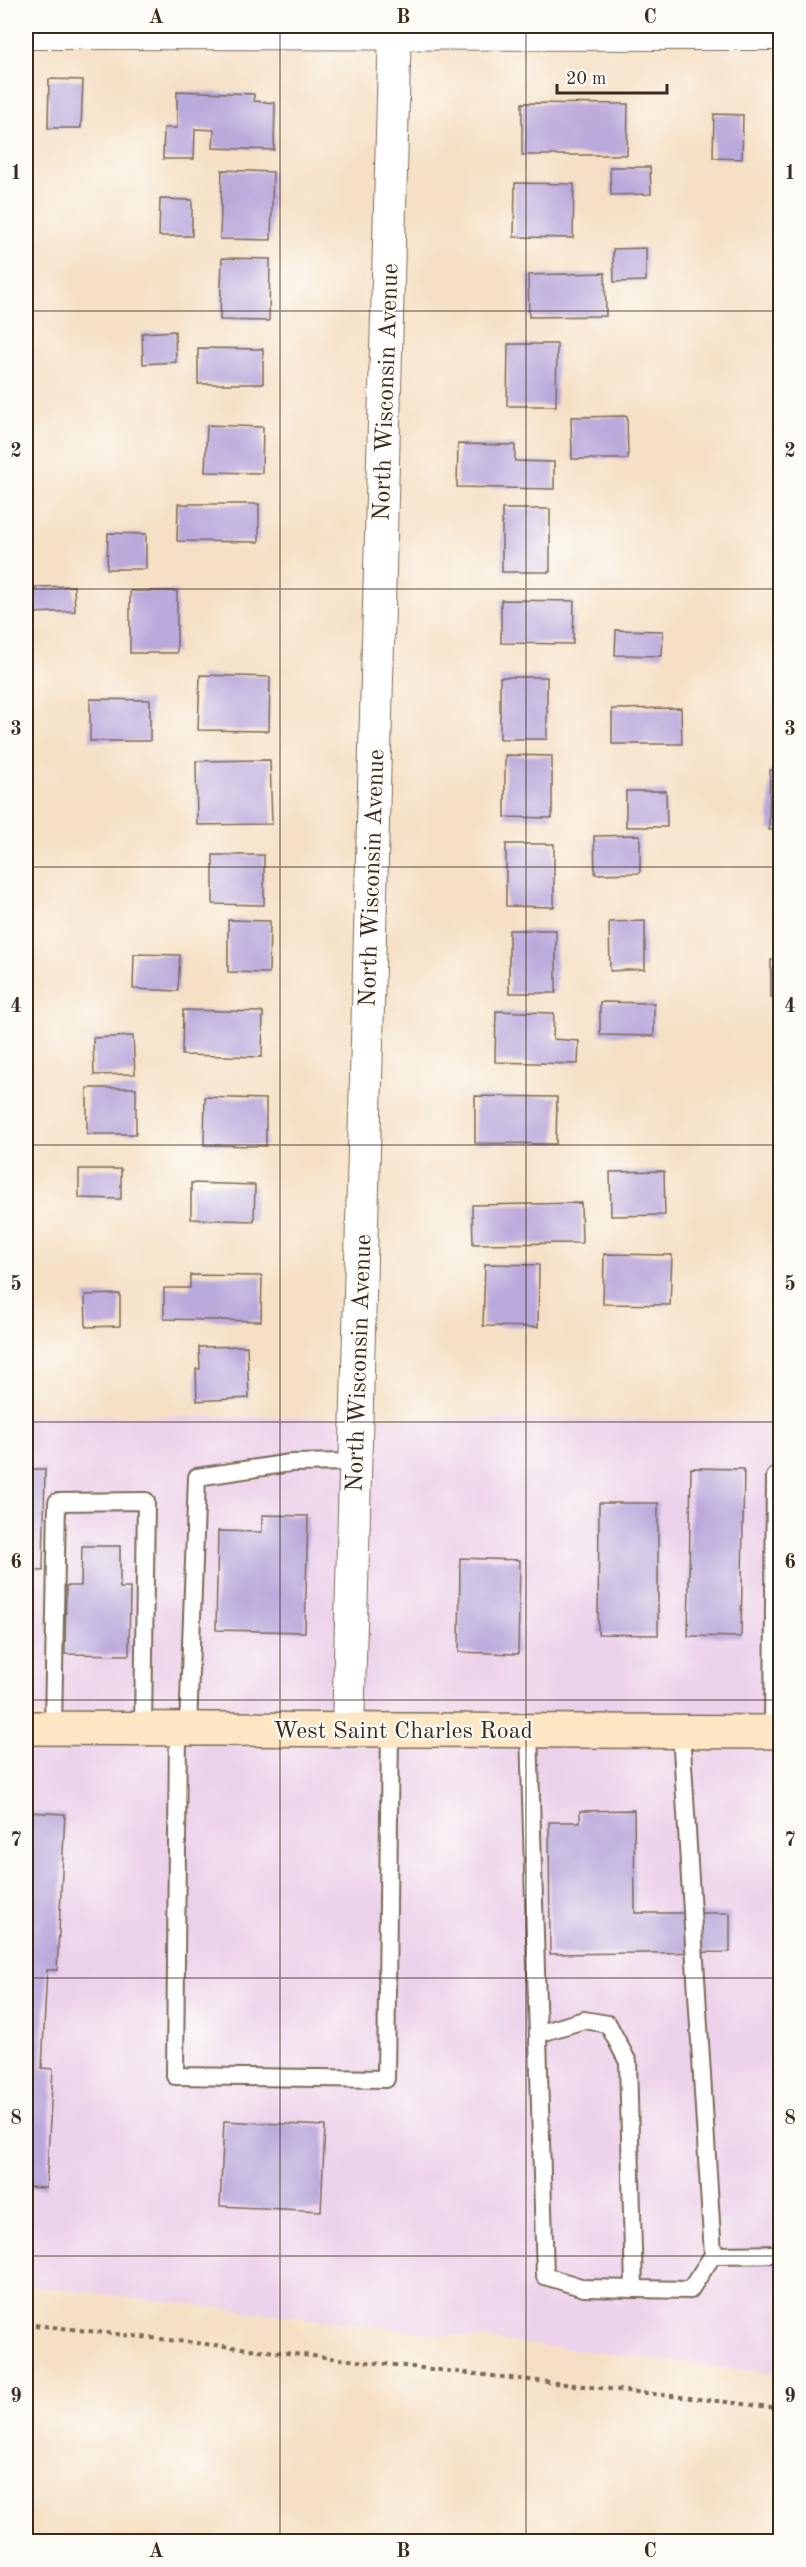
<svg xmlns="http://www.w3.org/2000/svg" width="806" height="2567" viewBox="0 0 806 2567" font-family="'Old Standard TT',serif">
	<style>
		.built { fill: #ecd1ea }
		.building { fill: #baa9db }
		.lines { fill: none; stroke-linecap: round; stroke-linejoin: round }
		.service-casing { stroke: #7c6a58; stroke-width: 20 }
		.minor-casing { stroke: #7c6a58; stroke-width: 34 }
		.secondary-casing { stroke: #7c6a58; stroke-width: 36 }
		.path { stroke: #7c6a58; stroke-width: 4; stroke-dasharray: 4.5 4.5; stroke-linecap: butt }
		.service { stroke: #fff; stroke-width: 16 }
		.minor { stroke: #fff; stroke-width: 32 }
		.secondary { stroke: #fce6c4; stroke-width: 33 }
		.grid { fill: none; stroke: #3b2a1e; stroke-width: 1.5; stroke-opacity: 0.55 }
		.labels { text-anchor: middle; stroke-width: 4.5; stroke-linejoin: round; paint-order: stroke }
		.street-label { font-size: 24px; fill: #3b2a1e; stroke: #fdfcf7 }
		.neatline { fill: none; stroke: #3b2a1e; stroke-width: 2 }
		.grid-label { font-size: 20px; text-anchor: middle; font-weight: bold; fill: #3b2a1e }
	</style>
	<rect width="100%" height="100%" fill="#fdfcf7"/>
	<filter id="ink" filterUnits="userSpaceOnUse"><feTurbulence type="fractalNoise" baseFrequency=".0167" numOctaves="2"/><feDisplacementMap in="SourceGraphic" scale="12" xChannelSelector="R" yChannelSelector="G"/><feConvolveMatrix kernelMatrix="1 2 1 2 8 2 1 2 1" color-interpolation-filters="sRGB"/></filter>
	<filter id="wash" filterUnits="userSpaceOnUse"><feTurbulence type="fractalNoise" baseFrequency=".008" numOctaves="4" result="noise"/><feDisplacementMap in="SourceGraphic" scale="24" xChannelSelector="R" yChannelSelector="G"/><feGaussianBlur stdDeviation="1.35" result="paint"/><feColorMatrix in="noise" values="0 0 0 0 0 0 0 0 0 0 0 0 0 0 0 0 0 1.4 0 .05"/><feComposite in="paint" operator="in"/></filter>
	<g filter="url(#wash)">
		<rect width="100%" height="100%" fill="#f5e0c5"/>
		<!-- built -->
		<g class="built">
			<path d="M26,1415L780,1421V1717L26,1714Z"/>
			<path d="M26,1737L780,1743V2374L26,2285Z"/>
		</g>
		<g id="blocks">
			<!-- building -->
			<g class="building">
				<path d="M49,79L83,80L81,128H48Z"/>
				<path d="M177,91L254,94V101L275,103L274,150L213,148L214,130L195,129L194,159H163L164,128H177Z"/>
				<path d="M522,103L628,104L627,155H522Z"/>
				<path d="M714,114L743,115L742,159L713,158Z"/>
				<path d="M610,167H650L651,194L611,195Z"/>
				<path d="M222,170L273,172L271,240L220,239Z"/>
				<path d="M515,183L574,184L573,238L514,237Z"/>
				<path d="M160,199L192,200V236H159Z"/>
				<path d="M646,248V281L614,282L613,249Z"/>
				<path d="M222,258L270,259L269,321L220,320Z"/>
				<path d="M605,273L606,316L529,317L528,275Z"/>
				<path d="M175,331L176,362L143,364L142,333Z"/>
				<path d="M508,344H557L556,406H507Z"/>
				<path d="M198,348L263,349V384H198Z"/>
				<path d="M627,416L628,459H572L571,417Z"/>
				<path d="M207,425L263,427L262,473L205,472Z"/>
				<path d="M458,444L515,445V461L554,462V489L457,487Z"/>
				<path d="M178,504H259V542L177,541Z"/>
				<rect x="502" y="509" width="48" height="63"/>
				<path d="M108,533L146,534V569H107Z"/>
				<path d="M74,586L75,611L35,613V587Z"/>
				<rect x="130" y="591" width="47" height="62"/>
				<path d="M501,600L574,601L573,644L501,643Z"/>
				<path d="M616,630L663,631L662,656L615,655Z"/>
				<path d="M200,675L270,677L269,731L198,730Z"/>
				<rect x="500" y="677" width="47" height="62"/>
				<path d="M90,699L150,700V741H90Z"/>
				<path d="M681,708L682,744H612V709Z"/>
				<path d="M505,755L552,756V818L505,817Z"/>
				<path d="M270,760L272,824L197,825L196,761Z"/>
				<path d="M770,770H780V830H769Z"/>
				<path d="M626,791H666L667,827H626Z"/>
				<path d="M640,835V873L595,874L594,836Z"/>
				<path d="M506,844H554V907L506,906Z"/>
				<path d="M213,855H264V905L213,904Z"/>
				<path d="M228,920L270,921L269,973L228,972Z"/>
				<path d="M645,921V969L610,971L609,922Z"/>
				<rect x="509" y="930" width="47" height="63"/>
				<path d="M134,954L180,955L178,991L133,989Z"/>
				<rect x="771" y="960" width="9" height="37"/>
				<path d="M600,1002L654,1003V1036L600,1035Z"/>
				<path d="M183,1010L263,1012L262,1057L182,1055Z"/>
				<path d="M496,1011L554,1013L553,1039L579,1041L578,1064L495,1062Z"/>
				<path d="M133,1036L135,1074L94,1075L93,1038Z"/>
				<rect x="87" y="1088" width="49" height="46"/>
				<path d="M475,1096L557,1097L556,1144L475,1143Z"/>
				<path d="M205,1097L266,1099V1146L204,1145Z"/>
				<path d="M79,1169H121V1199L79,1198Z"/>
				<path d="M664,1171L665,1215L611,1216L610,1172Z"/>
				<path d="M191,1183L255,1185L254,1221L191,1219Z"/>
				<path d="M581,1203L582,1243L473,1244L472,1205Z"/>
				<path d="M604,1254L672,1255L670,1305L603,1304Z"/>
				<path d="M485,1264L539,1265L538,1327L483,1326Z"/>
				<path d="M190,1275L262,1276L261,1321L164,1319V1288H190Z"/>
				<path d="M120,1294V1326L86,1327L85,1295Z"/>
				<path d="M247,1346L249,1398L197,1401L196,1369H200L199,1347Z"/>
				<path d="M691,1468L744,1469L741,1637L688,1636Z"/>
				<path d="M26,1469H45L43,1571L26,1570Z"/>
				<path d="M599,1503H658V1635L598,1634Z"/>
				<path d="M262,1515L308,1516L305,1632L216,1630L218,1531L262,1532Z"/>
				<path d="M82,1546H120V1588H130L129,1655L65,1654L66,1586H81Z"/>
				<path d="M460,1558L520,1560L518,1654L459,1652Z"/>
				<path d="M634,1810L635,1913H730V1952L550,1954L549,1822H580V1811Z"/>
				<path d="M26,1812L65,1814L57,1970H47L42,2068L53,2069L46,2188L26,2187Z"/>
				<path d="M224,2121L325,2126L321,2211L220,2206Z"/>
			</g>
		</g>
	</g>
	<g filter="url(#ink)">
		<use href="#blocks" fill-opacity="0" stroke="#7c6a58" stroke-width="1.5"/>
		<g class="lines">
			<defs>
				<g id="service">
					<path d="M53,1728L57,1502L146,1501L143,1729"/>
					<path d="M178,1729L175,2076L386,2079L390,1730"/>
					<path d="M188,1729L197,1477L290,1463L355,1462"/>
					<path d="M529,1730L545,2276L584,2288L690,2290L713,2255L681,1732"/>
					<path d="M773,1732L775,1477H780"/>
					<path d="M538,2034L584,2020L608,2024L628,2062L634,2289"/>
					<path d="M713,2255L780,2254"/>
				</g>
				<g id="minor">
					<path d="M26,33L780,34"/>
					<path d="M348,1730L395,26"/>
				</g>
				<path id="secondary" d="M26,1728L780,1732"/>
			</defs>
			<!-- service casing -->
			<use href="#service" class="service-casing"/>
			<!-- minor casing -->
			<use href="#minor" class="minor-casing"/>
			<!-- secondary casing -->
			<use href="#secondary" class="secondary-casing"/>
			<!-- path -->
			<path class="path" d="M26,2324L780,2408"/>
			<!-- service -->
			<use href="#service" class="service"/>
			<!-- minor -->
			<use href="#minor" class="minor"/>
			<!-- secondary -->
			<use href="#secondary" class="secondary"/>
		</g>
	</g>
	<!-- grid -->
	<path class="grid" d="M280,26V2542M526,26V2542M26,311H780M26,589H780M26,867H780M26,1145H780M26,1422H780M26,1700H780M26,1978H780M26,2256H780"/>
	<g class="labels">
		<!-- street labels -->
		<g class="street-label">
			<text transform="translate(385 392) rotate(-88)" y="8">North Wisconsin Avenue</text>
			<text transform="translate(371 878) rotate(-88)" y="8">North Wisconsin Avenue</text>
			<text transform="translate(358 1363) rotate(-88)" y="8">North Wisconsin Avenue</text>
			<text x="403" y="1738">West Saint Charles Road</text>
		</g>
	</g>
	<!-- margin -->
	<rect width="806" height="2567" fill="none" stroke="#fdfcf7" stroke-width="66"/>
	<!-- scale -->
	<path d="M557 84v9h110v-9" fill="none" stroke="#3b2a1e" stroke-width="3"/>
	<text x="566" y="84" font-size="18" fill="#3b2a1e" stroke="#fdfcf7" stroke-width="4.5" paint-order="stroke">20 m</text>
	<rect x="33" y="33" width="740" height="2501" class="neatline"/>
	<g class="grid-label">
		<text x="156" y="23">A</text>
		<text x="403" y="23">B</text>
		<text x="650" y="23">C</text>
		<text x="16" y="179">1</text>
		<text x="790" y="179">1</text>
		<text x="16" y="457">2</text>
		<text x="790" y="457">2</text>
		<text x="16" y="735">3</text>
		<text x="790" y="735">3</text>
		<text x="16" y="1012">4</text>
		<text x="790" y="1012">4</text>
		<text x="16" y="1290">5</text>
		<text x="790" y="1290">5</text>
		<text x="16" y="1568">6</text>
		<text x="790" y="1568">6</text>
		<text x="16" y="1846">7</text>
		<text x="790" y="1846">7</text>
		<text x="16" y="2124">8</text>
		<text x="790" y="2124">8</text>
		<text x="16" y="2402">9</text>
		<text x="790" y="2402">9</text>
		<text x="156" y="2557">A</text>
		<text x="403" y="2557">B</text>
		<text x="650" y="2557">C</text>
	</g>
</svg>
